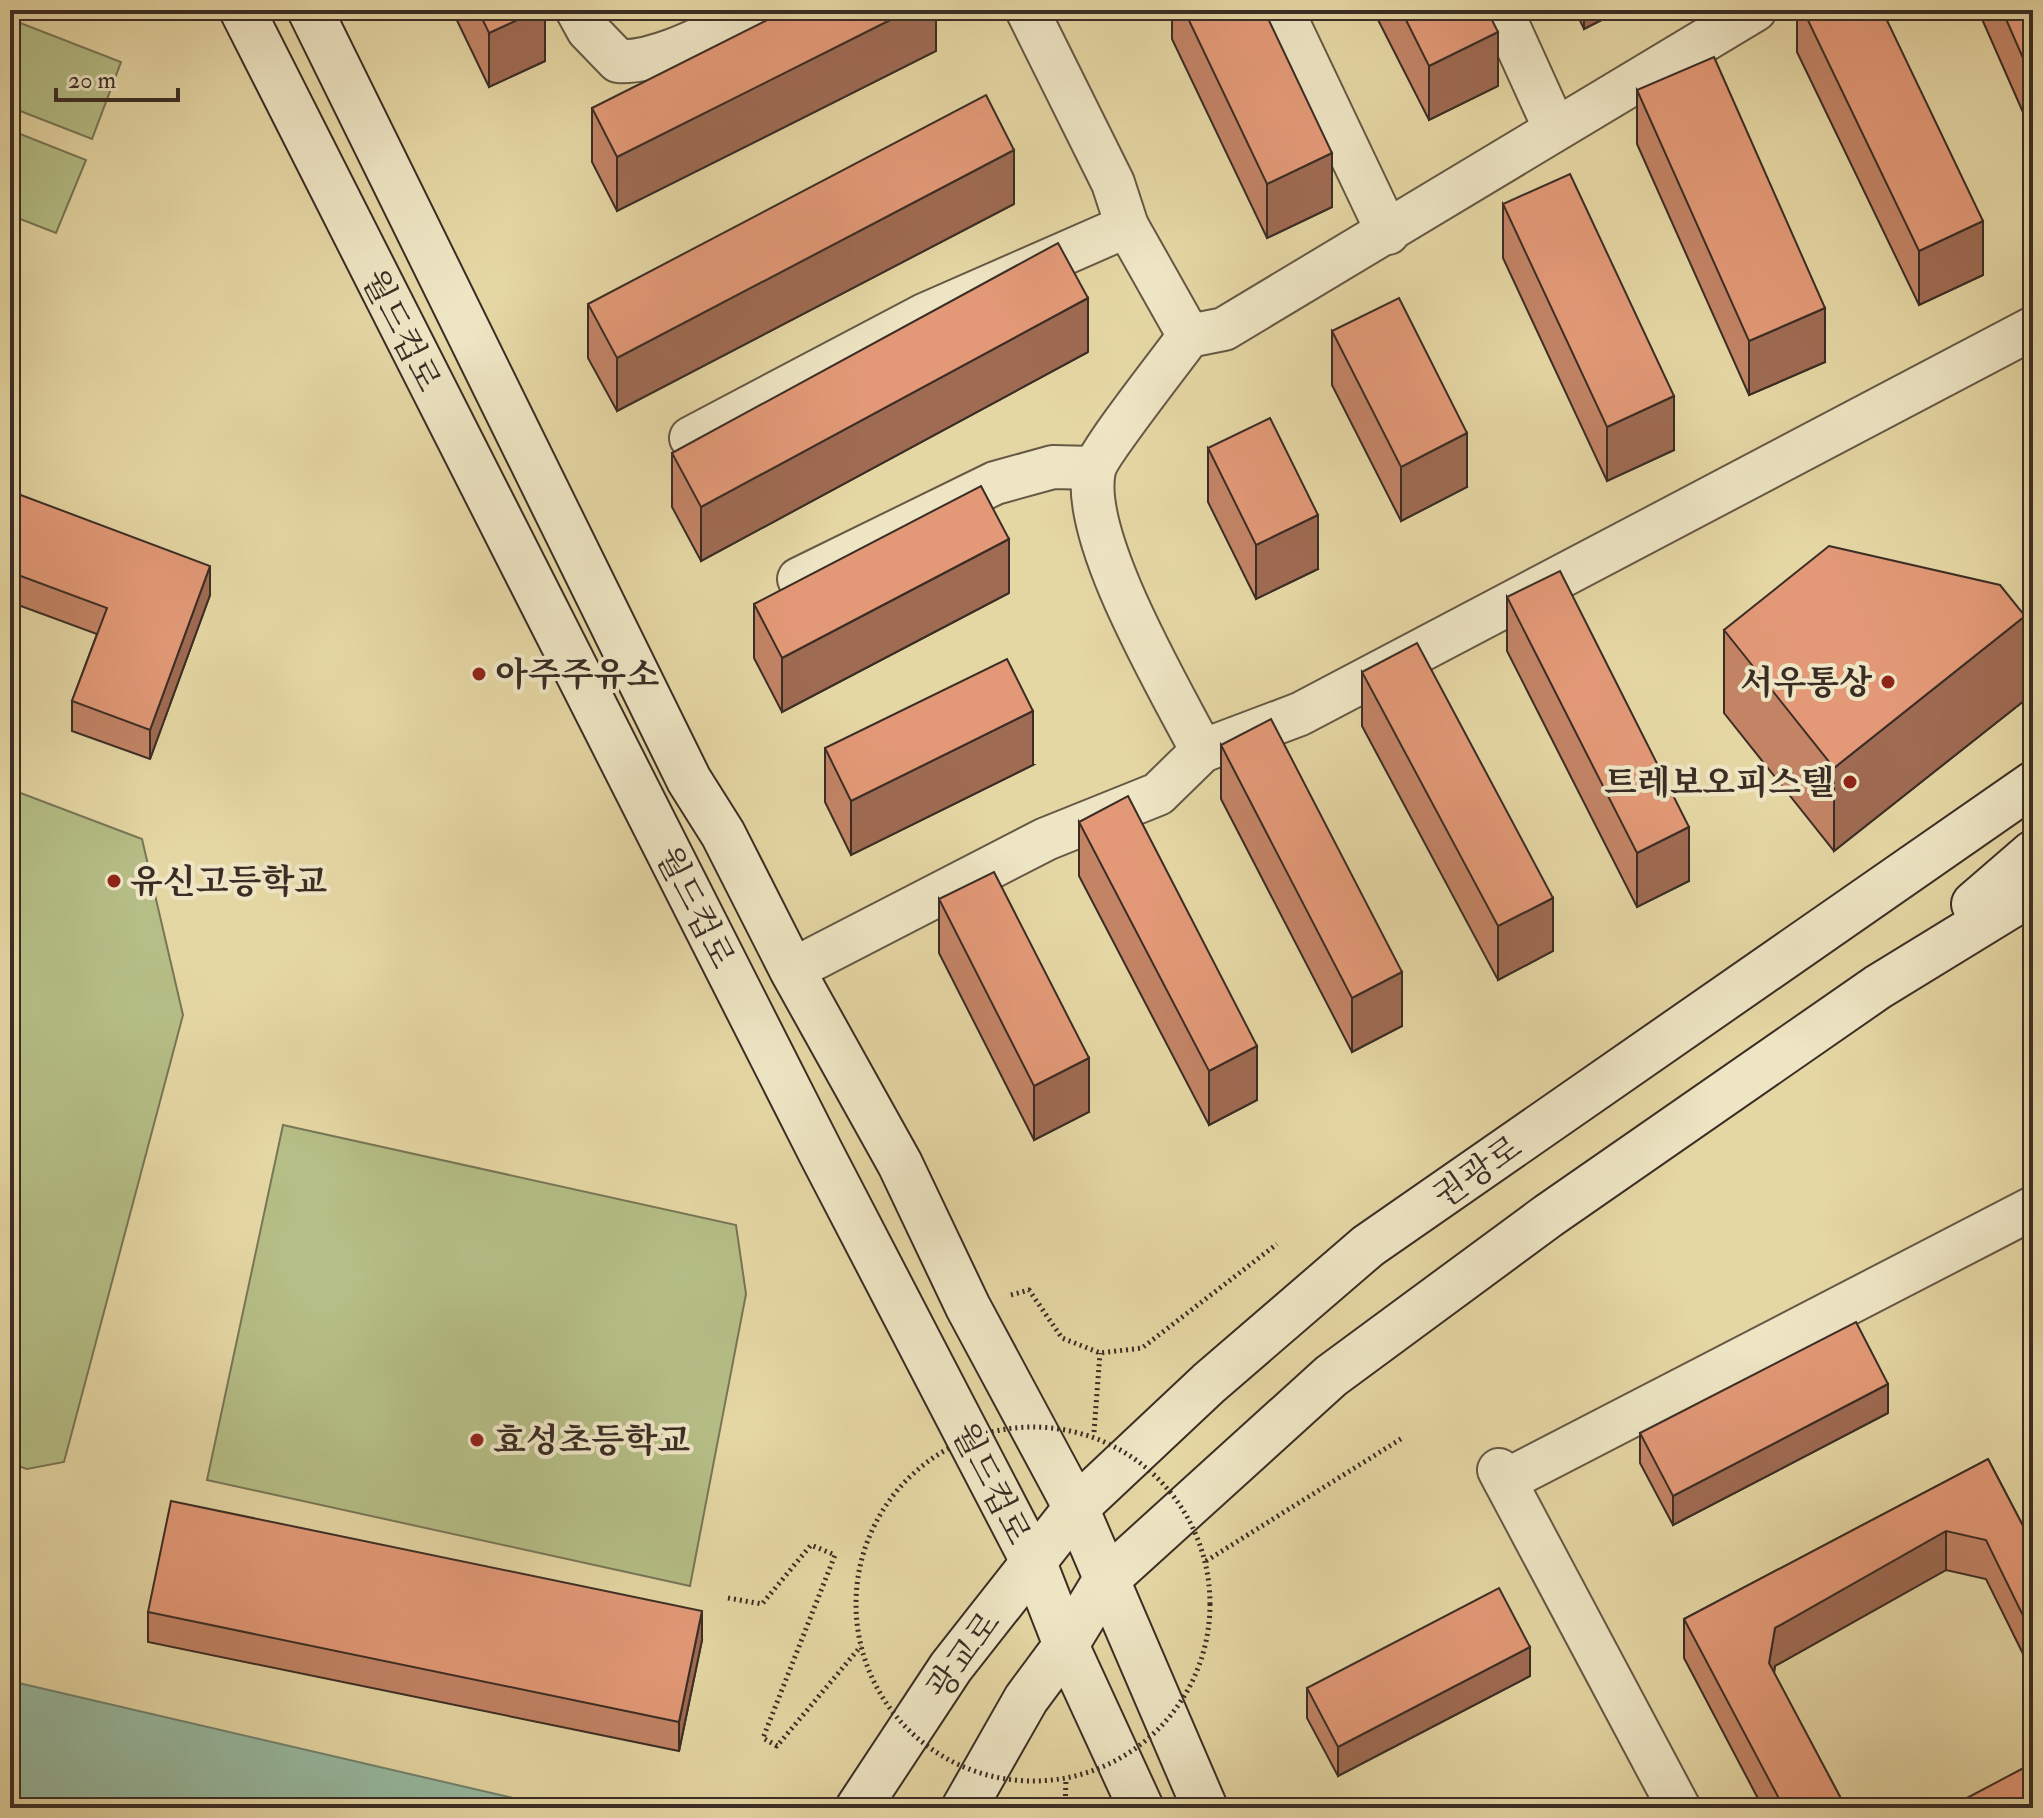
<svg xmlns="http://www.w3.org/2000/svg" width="2043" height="1818" viewBox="0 0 2043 1818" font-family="'IM FELL Double Pica','Noto Serif KR',serif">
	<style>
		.green { fill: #b5be86; stroke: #787656; stroke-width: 2 }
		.water { fill: #97baa1; stroke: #72826f; stroke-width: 2 }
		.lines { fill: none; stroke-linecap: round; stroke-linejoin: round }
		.street-casing { stroke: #665845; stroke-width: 46 }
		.secondary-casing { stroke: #3b2d25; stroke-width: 48 }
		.path { stroke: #3b2d25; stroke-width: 5; stroke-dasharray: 2 4; stroke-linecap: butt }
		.street { stroke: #eee5c4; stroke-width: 42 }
		.secondary { stroke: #eee5c4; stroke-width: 44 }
		.path-bridge { stroke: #3b2d25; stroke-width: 5; stroke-dasharray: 2 4; stroke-linecap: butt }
		.wall { fill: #c38466; stroke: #3b2d25; stroke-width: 2 }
		.shaded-wall { fill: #9f6b53; stroke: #3b2d25; stroke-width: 2 }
		.building { fill: #e39977; stroke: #3b2d25; stroke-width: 2 }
		.poi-dot { fill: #8f2418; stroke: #eee5c4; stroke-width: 3 }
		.labels { text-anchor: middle; stroke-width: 8; stroke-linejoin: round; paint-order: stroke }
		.street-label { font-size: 34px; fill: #3b2d25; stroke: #eee5c4 }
		.poi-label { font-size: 34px; font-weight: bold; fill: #3b2d25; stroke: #eee5c4; text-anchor: start }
	</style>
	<rect width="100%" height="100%" fill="#e5d7a4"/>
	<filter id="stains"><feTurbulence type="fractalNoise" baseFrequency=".0025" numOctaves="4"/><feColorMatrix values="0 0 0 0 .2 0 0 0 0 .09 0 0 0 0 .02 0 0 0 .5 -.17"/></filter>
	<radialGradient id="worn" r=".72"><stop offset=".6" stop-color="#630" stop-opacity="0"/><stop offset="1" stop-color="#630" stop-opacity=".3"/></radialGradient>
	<!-- green -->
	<g class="green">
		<path d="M10,19L121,62L92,139L10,107Z"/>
		<path d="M10,130L86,160L56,233L10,215Z"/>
		<path d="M10,789L142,839L183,1015L64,1462L27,1469L10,1463Z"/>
		<path d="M283,1125L736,1225L746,1294L690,1586L207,1480Z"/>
	</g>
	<!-- water -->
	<path class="water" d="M10,1681L556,1808H10Z"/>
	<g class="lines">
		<defs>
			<g id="street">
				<path d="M577,10L588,30L618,61C660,64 720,28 759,10"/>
				<path d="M1027,10L1113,183L1127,226L1189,336"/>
				<path d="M1282,10L1388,233"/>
				<path d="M1501,10L1555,129"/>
				<path d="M691,438L924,315L1127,226"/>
				<path d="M799,579L995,483L1053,467L1094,468"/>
				<path d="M1202,751C1170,689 1080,538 1094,470C1098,453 1173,358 1189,336L1224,329L1755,10"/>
				<path d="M792,970L1046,839L1158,794L1202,751L1300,714L2033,328"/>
				<path d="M1499,1470L1679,1808"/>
				<path d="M1505,1481L2033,1208"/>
			</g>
			<g id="secondary">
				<path d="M242,10L822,1155L1034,1563L1066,1645L1141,1808"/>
				<path d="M310,10L689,780L723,834L792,970L900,1164L968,1307L1076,1508L1205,1808"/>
				<path d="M1974,904L2033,853"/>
				<path d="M858,1808L951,1667L1076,1508L1209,1383L1368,1246L2033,784"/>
				<path d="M964,1808L1026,1699L1066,1645L1105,1581L1331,1376L1548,1216L1878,987L2033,892"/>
			</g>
		</defs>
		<!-- street casing -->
		<use href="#street" class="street-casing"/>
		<!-- secondary casing -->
		<use href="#secondary" class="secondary-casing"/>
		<!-- path -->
		<g class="path">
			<path d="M1011,1295L1029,1290L1062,1338L1100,1353L1142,1348L1277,1244"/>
			<path d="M1094,1432L1100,1353"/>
			<path d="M1206,1561L1404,1437"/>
			<path d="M728,1598L762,1604L811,1545L835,1555L763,1738L777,1746L861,1646"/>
			<path d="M1065,1808L1066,1779"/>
		</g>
		<!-- street -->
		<use href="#street" class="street"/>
		<!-- secondary -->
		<use href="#secondary" class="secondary"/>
		<!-- path-bridge -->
		<circle class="path-bridge" cx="1033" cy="1604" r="177"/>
	</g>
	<!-- wall -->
	<g class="wall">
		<path d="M452,10H545V61L489,87Z"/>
		<path d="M936,10V51L617,211L592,162V108Z"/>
		<path d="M1172,10H1264L1332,207L1267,238L1172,39Z"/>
		<path d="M1373,10H1487L1498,86L1429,120Z"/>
		<path d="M1575,10H1621L1584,29Z"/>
		<path d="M1797,10H1882L1983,275L1919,305L1797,52Z"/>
		<path d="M1978,10H2033V135Z"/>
		<path d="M1637,90L1825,362L1749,395L1637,144Z"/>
		<path d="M1014,204L617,411L588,358V304Z"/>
		<path d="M1503,204L1674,450L1607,481L1503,258Z"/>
		<path d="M1332,331L1467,487L1401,521L1332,385Z"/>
		<path d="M1088,352L701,561L672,507V453Z"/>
		<path d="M1208,448L1318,569L1256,599L1208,502Z"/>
		<path d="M10,491L210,595L150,759L72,731V701L97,634L10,602Z"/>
		<path d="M1009,593L782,712L754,658V604Z"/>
		<path d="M1507,597L1689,881L1637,907L1507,651Z"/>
		<path d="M1724,630L2025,700L1834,851L1724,713Z"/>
		<path d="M1362,672L1553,951L1498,980L1362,726Z"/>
		<path d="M1221,745L1402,1026L1352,1052L1221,799Z"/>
		<path d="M825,748L1033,765L851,855L825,802Z"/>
		<path d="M1079,822L1257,1100L1209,1125L1079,876Z"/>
		<path d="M939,899L1089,1112L1034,1140L939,953Z"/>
		<path d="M1888,1413L1673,1525L1640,1463V1433Z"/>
		<path d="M1988,1459L2033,1545V1674L1986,1579L1946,1570L1775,1666L1774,1673L1846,1808H1763L1684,1658V1619Z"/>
		<path d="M148,1612L702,1640L679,1751L148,1642Z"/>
		<path d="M1530,1676L1338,1776L1307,1718V1688Z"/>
	</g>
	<!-- shaded-wall -->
	<g class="shaded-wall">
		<path d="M539,10H545V61L489,87V33Z"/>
		<path d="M910,10H936V51L617,211V157Z"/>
		<path d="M1584,10H1621L1584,29Z"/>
		<path d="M1498,32V86L1429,120V66Z"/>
		<path d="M1014,150V204L617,411V358Z"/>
		<path d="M1332,153V207L1267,238V184Z"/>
		<path d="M1983,221V275L1919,305V251Z"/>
		<path d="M1088,298V352L701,561V507Z"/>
		<path d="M1825,308V362L1749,395V341Z"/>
		<path d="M1674,396V450L1607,481V427Z"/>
		<path d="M1467,433V487L1401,521V467Z"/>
		<path d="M1318,515V569L1256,599V545Z"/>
		<path d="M1009,539V593L782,712V658Z"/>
		<path d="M210,566V595L150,759V730Z"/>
		<path d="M2025,616V700L1834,851V768Z"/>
		<path d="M1033,711V765L851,855V801Z"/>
		<path d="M1689,827V881L1637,907V853Z"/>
		<path d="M1553,898V951L1498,980V926Z"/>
		<path d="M1402,972V1026L1352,1052V998Z"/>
		<path d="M1257,1046V1100L1209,1125V1071Z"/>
		<path d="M1089,1058V1112L1034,1140V1086Z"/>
		<path d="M1888,1384V1413L1673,1525V1496Z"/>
		<path d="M1946,1531V1570L1775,1666L1769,1702V1663L1775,1628Z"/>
		<path d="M702,1611V1640L679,1751V1722Z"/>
		<path d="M1530,1647V1676L1338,1776V1747Z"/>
	</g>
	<!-- building -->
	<g class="building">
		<path d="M478,10H539L489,33Z"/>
		<path d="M787,10H910L617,157L592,108Z"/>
		<path d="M1184,10H1264L1332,153L1267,184Z"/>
		<path d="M1401,10H1487L1498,32L1429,66Z"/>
		<path d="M1803,10H1882L1983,221L1919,251Z"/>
		<path d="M2002,10H2033V81Z"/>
		<path d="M1714,57L1825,308L1749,341L1637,90Z"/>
		<path d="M986,95L1014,150L617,358L588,304Z"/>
		<path d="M1570,174L1674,396L1607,427L1503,204Z"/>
		<path d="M1058,243L1088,298L701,507L672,453Z"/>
		<path d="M1399,298L1467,433L1401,467L1332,331Z"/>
		<path d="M1270,418L1318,515L1256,545L1208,448Z"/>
		<path d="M981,486L1009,539L782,658L754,604Z"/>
		<path d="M10,491L210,566L150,730L72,701L107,608L10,572Z"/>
		<path d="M1829,546L2000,585L2025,616L1834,768L1724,630Z"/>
		<path d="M1560,571L1689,827L1637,853L1507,597Z"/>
		<path d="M1417,643L1553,898L1498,926L1362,672Z"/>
		<path d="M1007,659L1033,711L851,801L825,748Z"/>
		<path d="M1271,719L1402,972L1352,998L1221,745Z"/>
		<path d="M1128,796L1257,1046L1209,1071L1079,822Z"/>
		<path d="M994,872L1089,1058L1034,1086L939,899Z"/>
		<path d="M1856,1322L1888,1384L1673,1496L1640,1433Z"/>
		<path d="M1988,1459L2033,1545V1636L1986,1540L1946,1531L1775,1628L1769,1663L1846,1808H1784L1684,1619Z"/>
		<path d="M171,1501L702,1611L679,1722L148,1612Z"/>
		<path d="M1499,1588L1530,1647L1338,1747L1307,1688Z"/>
		<path d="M2033,1763V1808H1948Z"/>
	</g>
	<!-- markers -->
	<g class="poi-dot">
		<circle cx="479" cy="674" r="8"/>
		<circle cx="1888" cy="682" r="8"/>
		<circle cx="1850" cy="782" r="8"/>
		<circle cx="114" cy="881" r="8"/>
		<circle cx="477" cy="1440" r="8"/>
	</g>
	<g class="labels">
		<!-- street labels -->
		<g class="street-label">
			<text transform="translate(402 330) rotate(63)" y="12">월드컵로</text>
			<text transform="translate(696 907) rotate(63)" y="12">월드컵로</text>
			<text transform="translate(1477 1171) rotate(-35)" y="12">권광로</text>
			<text transform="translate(992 1483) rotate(63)" y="12">월드컵로</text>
			<text transform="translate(963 1655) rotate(-54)" y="12">광교로</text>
		</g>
		<!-- poi labels -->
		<g class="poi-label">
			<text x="495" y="686">아주주유소</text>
			<text x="1872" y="694" text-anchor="end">서우통상</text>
			<text x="1834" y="794" text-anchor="end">트레보오피스텔</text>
			<text x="130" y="893">유신고등학교</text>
			<text x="493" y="1452">효성초등학교</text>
		</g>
	</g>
	<!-- margin -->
	<rect width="2043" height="1818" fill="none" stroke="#e5d7a4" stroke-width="40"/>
	<rect x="12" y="12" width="2019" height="1794" fill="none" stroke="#3b2d25" stroke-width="4"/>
	<rect x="20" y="20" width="2003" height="1778" fill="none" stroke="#3b2d25" stroke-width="2"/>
	<!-- scale -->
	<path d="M56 88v12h122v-12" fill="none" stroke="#3b2d25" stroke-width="4"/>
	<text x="68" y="88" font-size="24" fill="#3b2d25" stroke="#eee5c4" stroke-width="6" paint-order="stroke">20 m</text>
	<rect width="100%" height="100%" filter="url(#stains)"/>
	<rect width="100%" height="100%" fill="url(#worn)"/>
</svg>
